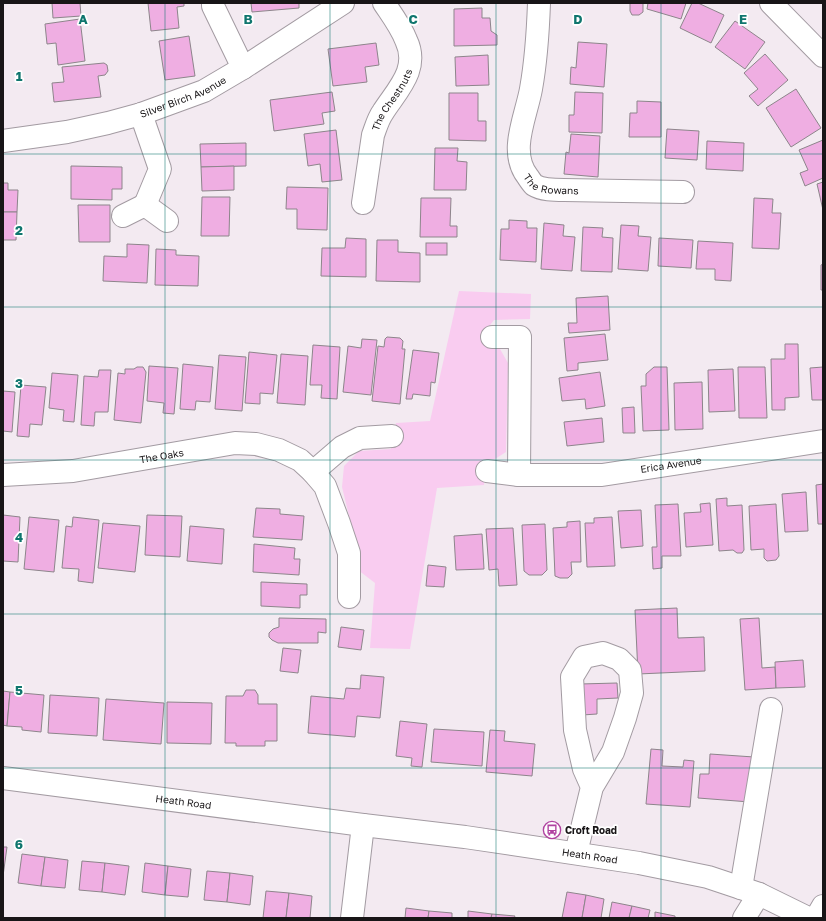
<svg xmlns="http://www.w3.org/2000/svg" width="826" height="921" viewBox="0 0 826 921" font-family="'Golos Text',sans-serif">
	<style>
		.green { fill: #f9ccf0 }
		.building { fill: #efaee2; stroke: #8d858b }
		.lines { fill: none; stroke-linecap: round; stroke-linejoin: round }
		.minor-casing { stroke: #a39ba2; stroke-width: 24 }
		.minor { stroke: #fff; stroke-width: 22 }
		.grid { fill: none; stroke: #0f766e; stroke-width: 1; stroke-opacity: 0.55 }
		.labels { text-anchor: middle; stroke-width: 3.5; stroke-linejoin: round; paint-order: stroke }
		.street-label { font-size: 10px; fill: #181517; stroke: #fff }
		.poi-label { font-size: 10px; font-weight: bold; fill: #181517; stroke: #fff; text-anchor: start }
		.grid-label { font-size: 13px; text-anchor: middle; font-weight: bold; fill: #0f766e; stroke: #fff; stroke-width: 3.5; stroke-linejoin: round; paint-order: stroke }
	</style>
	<rect width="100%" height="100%" fill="#f3eaf1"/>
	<!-- green -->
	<path class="green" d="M459,291L531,294L530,319L494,320L487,329V341L500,349L508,363L506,452L495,459H486L484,485L437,488L410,649L370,648L375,583L358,570L353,532L342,487L344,466L359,451L391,449L396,423L430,421Z"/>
	<!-- building -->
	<g class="building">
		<path d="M52,3H80L81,16L53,18Z"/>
		<path d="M148,3H184V6L177,7L179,28L151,31Z"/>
		<path d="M251,3H299V8L252,12Z"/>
		<path d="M630,3H643V12L639,15H632L630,11Z"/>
		<path d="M648,3H686L681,19L647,9Z"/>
		<path d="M692,3H698L724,15L711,43L680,28Z"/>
		<path d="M482,8V18H490L491,31L497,35V45L454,46V9Z"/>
		<path d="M80,19L85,61L58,65L56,43L47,44L45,24Z"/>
		<path d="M735,21L765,42L745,69L715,47Z"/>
		<path d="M189,36L195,76L165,80L159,41Z"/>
		<path d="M578,42L607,44L604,87L570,84L571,67L576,68Z"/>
		<path d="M376,43L379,65L365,67L367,82L333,86L328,49Z"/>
		<path d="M765,54L788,80L758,106L749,96L758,89L744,73Z"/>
		<path d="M488,55L489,85L456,86L455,57Z"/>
		<path d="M104,63L107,65L108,71L105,75L98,76L101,97L54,102L52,83L64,82L62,67Z"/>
		<path d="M796,89L821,128L791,147L766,108Z"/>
		<path d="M332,92L335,111L322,113L324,124L274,131L270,100Z"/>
		<path d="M575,92L603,93L602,133L569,132V115H574Z"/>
		<path d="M449,93H478V121H486V141L449,140Z"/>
		<path d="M637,101L661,102V137H629L630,113H637Z"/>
		<path d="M667,129L699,131L697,160L665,158Z"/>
		<path d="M336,130L342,180L322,182L320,164L308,166L304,134Z"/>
		<path d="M571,134L600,136L598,177L564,174L566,152L569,153Z"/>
		<path d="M823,140V178L805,186L800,173L808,170L799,150Z"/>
		<path d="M707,141L744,143L743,171L706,169Z"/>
		<path d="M246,143V166L201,167L200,144Z"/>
		<path d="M435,148H458L457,161L467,162L466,190H434Z"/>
		<path d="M71,166L122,167V189H112V200L71,199Z"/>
		<path d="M234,166V190L202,191L201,167Z"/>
		<path d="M823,182V210L817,184Z"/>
		<path d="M3,183H8V190H18L17,212H3Z"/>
		<path d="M287,187L328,188L327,230L297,229V209H286Z"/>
		<path d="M202,197H230L229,236H201Z"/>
		<path d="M421,198H451L450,226H457V237H420Z"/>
		<path d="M754,198L773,199L772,213H781L779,249L752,248Z"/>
		<path d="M78,205H110V242H79Z"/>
		<path d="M3,212H17L16,240H3Z"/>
		<path d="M509,220L527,221V228H537L536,262L500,260L501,229H509Z"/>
		<path d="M544,223L564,225L563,236L575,237L572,271L541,269Z"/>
		<path d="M621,225L639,226L638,236L651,237L648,271L618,269Z"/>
		<path d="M583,227L603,228L602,237L613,238L612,272L581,271Z"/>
		<path d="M346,238L366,239V277L321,276L322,248H345Z"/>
		<path d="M659,238L693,240L691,268L658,266Z"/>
		<path d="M377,240H398V252L420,253V282L376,281Z"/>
		<path d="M698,241L733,243L731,281L715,280V269H696Z"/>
		<rect x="426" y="243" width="21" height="12"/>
		<path d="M127,244L149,245L147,283L103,281L104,256L127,257Z"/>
		<path d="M156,249L176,250V255L199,256L198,286L155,285Z"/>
		<path d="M823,264V290H821V265Z"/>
		<path d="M608,296L610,330L569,333L568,323H577L576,298Z"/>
		<path d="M605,334L608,360L578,363V370L567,371L564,338Z"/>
		<path d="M387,337L400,338L403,341L402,349H405L400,404L372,401L378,346L384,347L385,339Z"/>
		<path d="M362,339L377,340L371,395L343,392L348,346L361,348Z"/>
		<path d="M785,344H798L799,397L785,398V410H772L771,359H785Z"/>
		<path d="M313,345L340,347L337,399L321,398L322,385H310Z"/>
		<path d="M413,350L439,353L435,383L431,382L430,396L413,394L412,399H406Z"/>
		<path d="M249,352L277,355L273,394L260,393V404L245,403Z"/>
		<path d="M281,354L308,356L305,405L277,403Z"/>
		<path d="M219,355L246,357L242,411L215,409Z"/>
		<path d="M183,364L213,367L210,402L196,401L195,410L180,409Z"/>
		<path d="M149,366L178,368L174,414L163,413L164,403L147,401Z"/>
		<path d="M137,367H143L146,372L141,423L114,420L118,373L125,374V369H134Z"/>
		<path d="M654,367H667L669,430L643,431L641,386H646V374Z"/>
		<path d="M738,367H765L767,418H739Z"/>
		<path d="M823,367V400H812L810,368Z"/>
		<path d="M733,369L735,411L709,412L708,370Z"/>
		<path d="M99,370H111L108,412H95L94,426L81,425L84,376L98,377Z"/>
		<path d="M600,372L605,406L586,409L585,399L562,401L559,378Z"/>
		<path d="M52,373L78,375L74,422L63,421L64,410L49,408Z"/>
		<path d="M702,382L703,429L675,430L674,383Z"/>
		<path d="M21,385L46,387L42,425L30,424L29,437L17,436Z"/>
		<path d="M3,391L15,392L12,432L3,431Z"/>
		<path d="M634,407L635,433H623L622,408Z"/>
		<path d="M602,418L604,442L567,446L564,422Z"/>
		<path d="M823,484V524H818L816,485Z"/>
		<path d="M806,492L808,531L785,532L782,494Z"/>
		<path d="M727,498V506L742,505L744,550L742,553H737L733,550L719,551L716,499Z"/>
		<path d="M710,503L713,545L686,547L684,513L701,512L700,504Z"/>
		<path d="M678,504L681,556H662V568L653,569L652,547H657L655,505Z"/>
		<path d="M776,504L779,556L776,560L767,561L764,558V549L751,550L749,506Z"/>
		<path d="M256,508L280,509V514L304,516L302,540L253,537Z"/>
		<path d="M641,510L643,546L621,548L618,511Z"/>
		<path d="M3,515L20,517L18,562L3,561Z"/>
		<path d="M147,515L182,516L180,557L145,555Z"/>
		<path d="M29,517L59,520L54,572L24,569Z"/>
		<path d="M73,517L99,520L93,583L78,581L79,569L62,568L66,526L72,527Z"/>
		<path d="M612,517L615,566L587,567L585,523H594V518Z"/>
		<path d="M580,521L581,562H571L572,574L568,578H560L555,576L553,528L567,527V522Z"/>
		<path d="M103,523L140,526L135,572L98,568Z"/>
		<path d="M545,524L547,570L542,575H529L524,571L522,525Z"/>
		<path d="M190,526L224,529L222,564L187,561Z"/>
		<path d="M513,528L517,585L499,586L498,569L489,570L486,529Z"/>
		<path d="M482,534L484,569L456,570L454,536Z"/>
		<path d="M254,544L295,548L294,559H300L299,575L253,572Z"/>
		<path d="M428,565L446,567L444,587L426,586Z"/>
		<path d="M261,582L307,584V595H300V608L261,606Z"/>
		<path d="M677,608L678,638L704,637L705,671L638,674L635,610Z"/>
		<path d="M279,618L326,619V633L318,632V643H278L272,640L269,637V633L273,629L279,627Z"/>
		<path d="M759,618L762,668L775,667L776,688L745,690L740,619Z"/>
		<path d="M341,627L364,630L361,650L338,647Z"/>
		<path d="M283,648L301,650L298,673L280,671Z"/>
		<path d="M803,660L805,687L776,688L775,662Z"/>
		<path d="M361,675L384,677L380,718L357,716L355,737L308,733L311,696L344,699L346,688L360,689Z"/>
		<path d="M617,683L618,698L597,699V714L582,715L580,684Z"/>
		<path d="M246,690H255L258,695V704H277V741H265V746H236V743H225L226,696H243Z"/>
		<path d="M3,691L10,692L7,726L3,725Z"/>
		<path d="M10,692L44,695L41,732L22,730V727L7,726Z"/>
		<path d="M50,695L99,698L97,736L48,733Z"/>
		<path d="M106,699L164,703L161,744L103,740Z"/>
		<path d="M167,702L212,703L211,744L167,743Z"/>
		<path d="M400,721L427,724L422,767L411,766L412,758L396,756Z"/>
		<path d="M434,729L484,732L482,766L431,762Z"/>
		<path d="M490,730L505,731L504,741L535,744L532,776L486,772Z"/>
		<path d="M651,749L663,750L662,766L683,767L684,760L694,761L690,807L646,804Z"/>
		<path d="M710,754L754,757L750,802L698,798L700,774H709Z"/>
		<path d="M3,847H7L3,876Z"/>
		<path d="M22,854L45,857L41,886L18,883Z"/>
		<path d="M45,857L68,860L65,888L41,886Z"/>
		<path d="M82,861L105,863L102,892L79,890Z"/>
		<path d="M105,863L129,866L125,895L102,892Z"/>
		<path d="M145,863L168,866L165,895L142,892Z"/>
		<path d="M168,866L191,869L188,897L165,895Z"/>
		<path d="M207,871L230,873L227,902L204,900Z"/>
		<path d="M230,873L253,876L250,905L227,902Z"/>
		<path d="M266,891L289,893L286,918H263Z"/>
		<path d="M567,892L586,895L582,918H562Z"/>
		<path d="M289,893L312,896L310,918H286Z"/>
		<path d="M586,895L604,899L601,918H582Z"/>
		<path d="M612,902L632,906L629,918H609Z"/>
		<path d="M632,906L650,910L648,918H629Z"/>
		<path d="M406,908L429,911L428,918H405Z"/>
		<path d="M429,911L452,913V918H428Z"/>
		<path d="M468,911L492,914L491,918H468Z"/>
		<path d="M655,912L675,916V918H655Z"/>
		<path d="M492,914L515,916L514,918H491Z"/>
	</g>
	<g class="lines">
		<defs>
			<g id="minor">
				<path d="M213,3V6L243,68"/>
				<path id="s1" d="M539,3C538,31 536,61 531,89C526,117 508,152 528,177C530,180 532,183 534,185C542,190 554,190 564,190L683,192"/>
				<path d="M771,3L823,56"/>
				<path d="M141,114L160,169L145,205"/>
				<path id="s2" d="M3,141L67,132L108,123L141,114L204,91L243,68L343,3"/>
				<path id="s3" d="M363,203L373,135C376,127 378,119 383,112C397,90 420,69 406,40C401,27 392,15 384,3"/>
				<path d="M123,216L145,205L167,221"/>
				<path d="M492,337H520L519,475"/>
				<path id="s4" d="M487,471L519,475H602L823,441"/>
				<path d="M313,472L342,447L360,438L392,436"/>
				<path id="s5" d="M3,475L73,471L235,443L256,444L279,450L300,460L313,472L325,486L339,523L349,553V597"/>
				<path id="s6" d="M3,778L363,825L465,837L639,863L708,877L759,894L808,918"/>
				<path d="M576,853L592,787L584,769L575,730L572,677L584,657L603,653L619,659L630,670L632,693L625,718L613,752L592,787"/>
				<path d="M741,888L771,709"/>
				<path d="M352,918L363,825"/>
				<path d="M744,918L759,894"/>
				<path d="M816,918L823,906"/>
			</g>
		</defs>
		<!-- minor casing -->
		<use href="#minor" class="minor-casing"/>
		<!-- minor -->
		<use href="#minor" class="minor"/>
	</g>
	<!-- grid -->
	<path class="grid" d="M165,3V918M330,3V918M496,3V918M661,3V918M3,154H823M3,307H823M3,460H823M3,614H823M3,768H823"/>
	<!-- icons -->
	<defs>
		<symbol id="bus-ring" viewBox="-11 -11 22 22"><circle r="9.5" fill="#fff" stroke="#b042a0" stroke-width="1.5"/><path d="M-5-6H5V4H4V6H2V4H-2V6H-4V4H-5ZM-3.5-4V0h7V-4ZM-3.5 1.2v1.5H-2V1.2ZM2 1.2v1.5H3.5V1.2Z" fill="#b042a0"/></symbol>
	</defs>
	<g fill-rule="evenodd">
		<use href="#bus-ring" x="542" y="820" width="20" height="20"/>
	</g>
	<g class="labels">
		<!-- street labels -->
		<g class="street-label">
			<text dy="4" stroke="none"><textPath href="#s2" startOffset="186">Silver Birch Avenue</textPath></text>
			<text dy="4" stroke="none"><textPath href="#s3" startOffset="109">The Chestnuts</textPath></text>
			<text dy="4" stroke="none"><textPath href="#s1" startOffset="204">The Rowans</textPath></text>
			<text dy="4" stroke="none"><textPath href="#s5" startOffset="160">The Oaks</textPath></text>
			<text dy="4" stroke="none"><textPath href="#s4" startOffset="185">Erica Avenue</textPath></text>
			<text dy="4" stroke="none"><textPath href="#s6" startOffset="182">Heath Road</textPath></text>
			<text dy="4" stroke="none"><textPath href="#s6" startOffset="592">Heath Road</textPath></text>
		</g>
		<!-- poi labels -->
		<g class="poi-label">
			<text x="565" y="834">Croft Road</text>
		</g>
	</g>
	<g class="grid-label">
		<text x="83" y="24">A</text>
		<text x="248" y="24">B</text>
		<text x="413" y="24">C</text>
		<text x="578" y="24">D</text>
		<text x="743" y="24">E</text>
		<text x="19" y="81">1</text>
		<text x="19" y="235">2</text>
		<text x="19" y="388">3</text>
		<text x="19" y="542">4</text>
		<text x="19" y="695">5</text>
		<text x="19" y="849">6</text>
	</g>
	<!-- border -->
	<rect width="826" height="921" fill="none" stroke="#181517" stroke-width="8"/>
</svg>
